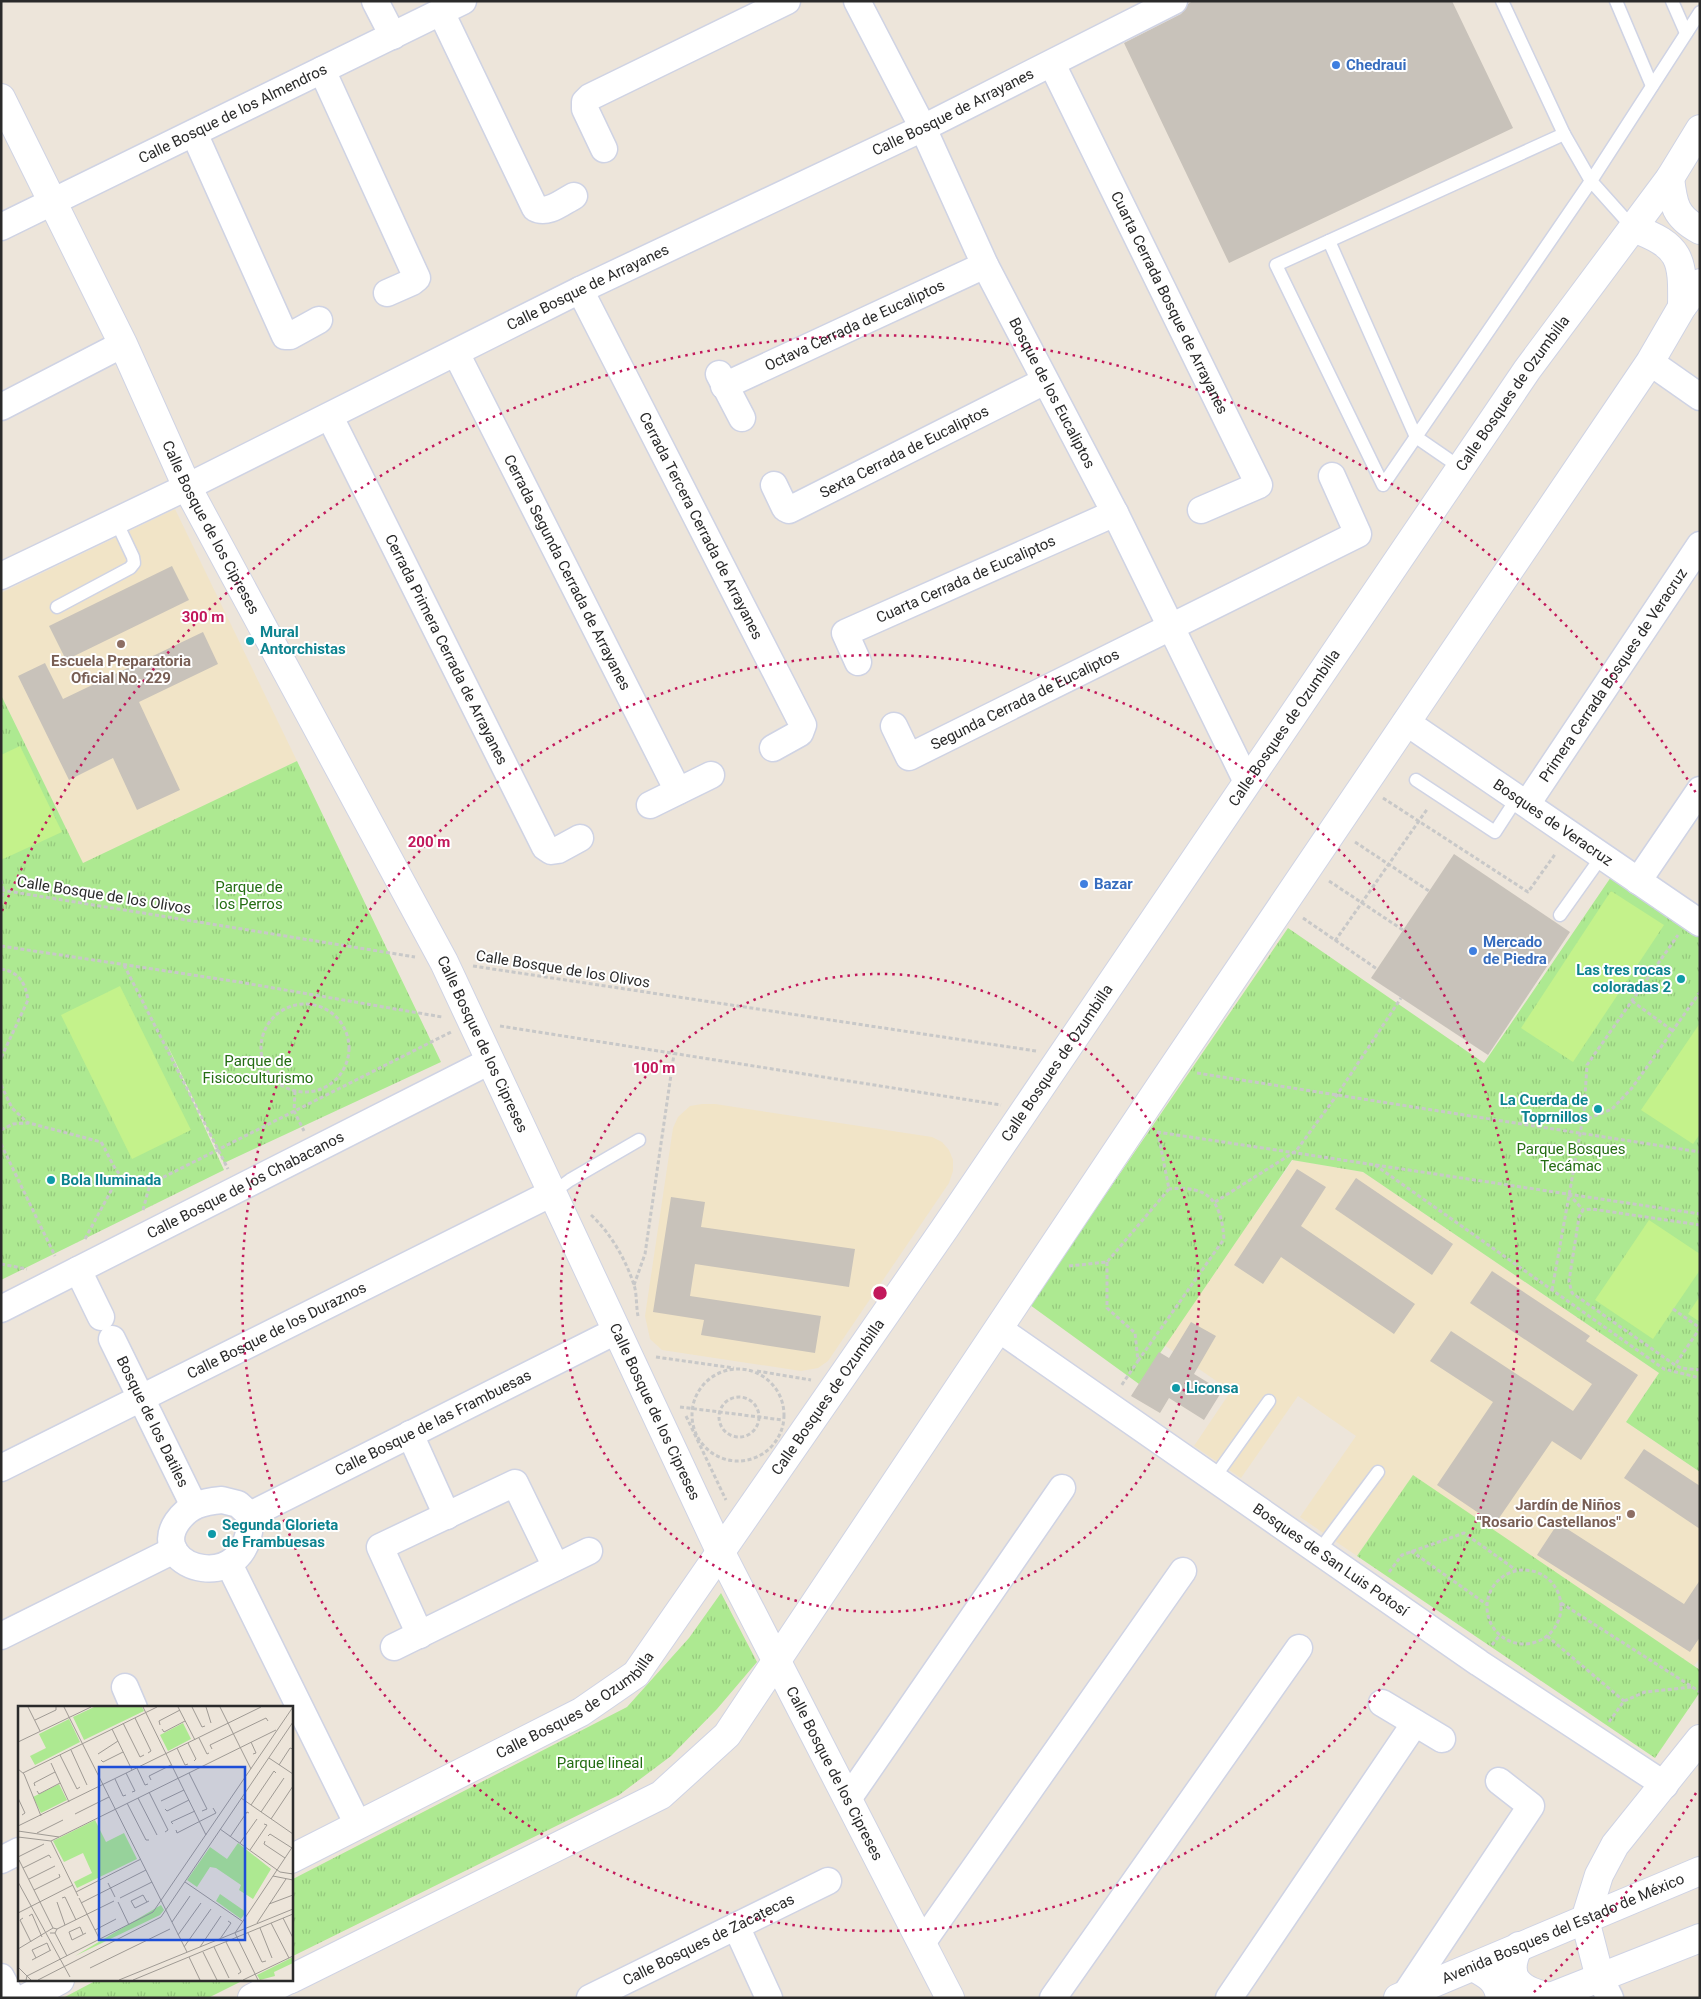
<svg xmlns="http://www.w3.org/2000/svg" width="1701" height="1999" viewBox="0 0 1701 1999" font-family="Roboto,sans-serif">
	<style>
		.education { fill: #f1e4c7 }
		.park { fill: url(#park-tufts) }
		.pitch { fill: #c4f28b }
		.building { fill: #c8c2ba }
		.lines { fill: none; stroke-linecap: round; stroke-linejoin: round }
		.service-casing { stroke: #cfd3e4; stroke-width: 15 }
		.minor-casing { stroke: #cfd3e4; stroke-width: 29 }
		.tertiary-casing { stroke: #cfd3e4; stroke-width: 30 }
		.secondary-casing { stroke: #cfd3e4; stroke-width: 30 }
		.path { stroke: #c8c8c8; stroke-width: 3; stroke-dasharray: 4 2.5; stroke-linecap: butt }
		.service { stroke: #fff; stroke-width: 12 }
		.minor { stroke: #fff; stroke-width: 26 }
		.tertiary { stroke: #fff; stroke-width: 28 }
		.secondary { stroke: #fff; stroke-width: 28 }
		.ring { fill: none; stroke: #c2185b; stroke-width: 2.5; stroke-dasharray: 2.5 5 }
		.shop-dot { fill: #3f7fe0; stroke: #fff; stroke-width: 2 }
		.culture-dot { fill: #0f9aa8; stroke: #fff; stroke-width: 2 }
		.education-dot { fill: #8d6e63; stroke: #fff; stroke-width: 2 }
		.labels { text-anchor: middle; stroke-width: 4; stroke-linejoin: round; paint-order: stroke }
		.shop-label { font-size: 15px; font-weight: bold; fill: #366cbe; stroke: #fff; text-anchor: start }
		.street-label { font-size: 15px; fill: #2a2a2a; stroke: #fff }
		.culture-label { font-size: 15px; font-weight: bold; fill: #0d838f; stroke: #fff; text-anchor: start }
		.education-label { font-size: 15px; font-weight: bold; fill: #785e54; stroke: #fff }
		.park-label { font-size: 15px; fill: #246d13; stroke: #fff }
		.inset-road { fill: none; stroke: #9f9a94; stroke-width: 1 }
		.view { fill: #1d4ed8; fill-opacity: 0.15; stroke: #1d4ed8; stroke-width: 2.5 }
		.inset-edge { fill: none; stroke: #2a2a2a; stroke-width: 2.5 }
		.centre { fill: #c2185b; stroke: #fff; stroke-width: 2.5 }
		.ring-label { font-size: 15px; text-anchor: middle; font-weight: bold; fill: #c2185b; stroke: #fff; stroke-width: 4; stroke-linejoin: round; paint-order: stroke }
	</style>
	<defs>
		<pattern id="park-tufts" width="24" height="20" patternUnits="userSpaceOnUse" patternTransform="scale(1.25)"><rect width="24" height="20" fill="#ade991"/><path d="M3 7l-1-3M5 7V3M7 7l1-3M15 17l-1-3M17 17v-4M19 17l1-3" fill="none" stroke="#95c87d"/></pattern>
	</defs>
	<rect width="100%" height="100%" fill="#ede5da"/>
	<!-- education -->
	<g class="education">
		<path d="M175,509L297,761L83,864L1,695V593Z"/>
		<path d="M702,1104H715L932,1137L942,1142L949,1150L953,1160V1171L949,1183L828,1361L818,1368L801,1371L662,1350L650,1339L645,1316L673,1128L678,1117L690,1106Z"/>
		<path d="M1293,1160L1363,1172L1659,1373L1626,1422L1700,1472V1658L1694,1666L1413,1476L1357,1556L1300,1517L1356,1436L1298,1396L1241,1478L1194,1446L1231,1391L1164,1345Z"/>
	</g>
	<!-- park -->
	<g class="park">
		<path d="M1,695L83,863L297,761L441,1062L224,1163L164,1038L224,1170L1,1280Z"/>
		<path d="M1611,877L1700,936V1472L1626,1422L1659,1373L1363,1172L1292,1160L1139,1384L1030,1305L1288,928L1484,1063Z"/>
		<path d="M1413,1475L1700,1670V1692L1655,1758L1357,1556Z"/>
		<path d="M721,1593L757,1662L717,1709L671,1756L619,1795L291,1957V1880L627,1707L689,1638Z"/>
		<path d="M97,1980H244L208,1998H63Z"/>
	</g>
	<!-- pitch -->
	<g class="pitch">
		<path d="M20,746L62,832L1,860V755Z"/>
		<path d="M1611,891L1664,925L1573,1062L1521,1028Z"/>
		<path d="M120,986L191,1130L132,1159L61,1015Z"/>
		<path d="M1700,1023V1134L1693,1144L1641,1110Z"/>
		<path d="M1649,1220L1700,1254V1270L1653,1339L1595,1300Z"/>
		<path d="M1700,1296V1322L1688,1314Z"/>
	</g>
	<!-- building -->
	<g class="building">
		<path d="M1193,1H1452L1513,128L1229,263L1124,43L1181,14L1188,4Z"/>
		<path d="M172,566L189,600L66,660L49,626Z"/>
		<path d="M203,632L218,664L139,702L180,790L137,810L113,758L69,780L18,676L45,663L63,699Z"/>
		<path d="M1454,854L1570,932L1488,1055L1371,978Z"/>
		<path d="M1297,1169L1326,1187L1301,1226L1415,1304L1394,1334L1281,1257L1263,1284L1234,1265Z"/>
		<path d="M1356,1178L1453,1244L1432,1275L1335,1209Z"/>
		<path d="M671,1197L705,1202L701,1227L855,1249L849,1287L695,1264L690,1296L821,1316L815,1353L701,1335L704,1320L653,1312Z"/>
		<path d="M1492,1271L1590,1336L1586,1341L1638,1375L1581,1460L1552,1441L1495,1524L1437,1485L1493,1402L1430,1361L1451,1331L1573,1411L1592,1384L1470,1303Z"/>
		<path d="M1191,1322L1216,1336L1194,1374L1222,1391L1204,1420L1169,1398L1160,1413L1131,1396L1159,1352L1169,1358Z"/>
		<path d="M1644,1449L1700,1486V1529L1624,1478Z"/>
		<path d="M1558,1523L1684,1604L1700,1580V1637L1690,1652L1537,1555Z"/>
	</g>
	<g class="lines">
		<defs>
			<g id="service">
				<path d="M1502,1L1564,134"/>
				<path d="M1616,1L1652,86"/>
				<path d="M1672,1L1686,33"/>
				<path d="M1633,228L1591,181L1564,134L1276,265L1383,485L1591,181L1700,12"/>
				<path d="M1329,241L1416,437L1461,468"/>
				<path d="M57,607L130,568L134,563L133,557L116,521"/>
				<path d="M1416,780L1495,832L1517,798"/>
				<path d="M1560,915L1602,856"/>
				<path d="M552,1193L570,1180L639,1140"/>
				<path d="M1214,1478L1269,1401"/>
				<path d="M1319,1551L1378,1472"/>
			</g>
			<g id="minor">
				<path d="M375,1L393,36"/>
				<path id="s1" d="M857,1L923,128L985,265L1115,513L1247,782"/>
				<path d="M441,12L535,208C548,215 562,202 574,196"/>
				<path id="s2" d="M1052,64L1259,485L1201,510"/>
				<path d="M322,70L417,278L412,282L387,293"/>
				<path d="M194,133L285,336H290L319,320"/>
				<path d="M604,149L585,109V102L590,97L787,1"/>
				<path id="s3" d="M1,227L463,1"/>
				<path id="s4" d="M580,290L803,725L800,733L773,748"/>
				<path id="s5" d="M456,353L678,791"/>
				<path d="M1650,362L1700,397"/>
				<path d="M719,374L742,418"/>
				<path id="s6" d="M724,386L985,265"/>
				<path d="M1,407L123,344"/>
				<path id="s7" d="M330,417L545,847L551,851L558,850L580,838"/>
				<path id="s8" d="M774,485L785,508L789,510L1045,381"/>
				<path id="s9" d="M1,576L187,487L580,290L923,128L1174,1"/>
				<path id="s10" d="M858,662L845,633L1115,513"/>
				<path id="s11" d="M1406,722L1700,923"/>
				<path id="s12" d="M894,726L909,757L1358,534L1332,476"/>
				<path id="s13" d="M1527,804L1700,545"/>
				<path d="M650,805L711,775"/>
				<path d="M1638,881L1700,790"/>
				<path d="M78,1270L101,1317"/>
				<path id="s14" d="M1,1309L490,1061"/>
				<path id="s15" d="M999,1329L1479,1663L1665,1785"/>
				<path id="s16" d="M112,1339L194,1506"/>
				<path d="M410,1434L447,1516"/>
				<path id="s17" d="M1,1468L552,1193"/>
				<path d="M222,1500L238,1504L250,1515C253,1600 145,1569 177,1522C189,1505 202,1502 222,1500Z"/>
				<path id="s18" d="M250,1515L616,1331"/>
				<path d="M229,1564L358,1825"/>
				<path d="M420,1635L380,1547L515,1483L556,1567"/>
				<path d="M1,1636L174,1550"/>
				<path d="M394,1647L589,1551"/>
				<path d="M125,1687L134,1708"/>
				<path d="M1382,1703L1442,1739"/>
				<path d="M848,1799L1062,1488"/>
				<path d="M1,1860L19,1851"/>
				<path d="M736,1926L769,1998"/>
				<path d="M922,1943L1183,1571"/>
				<path d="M1,1977L12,1998"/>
				<path d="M1600,1978L1610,1998"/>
				<path d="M1405,1995L1531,1806L1499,1781"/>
				<path id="s19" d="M590,1998L828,1881"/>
				<path d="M1053,1998L1299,1648"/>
				<path d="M1229,1998L1415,1723"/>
			</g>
			<g id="tertiary">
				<path id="s20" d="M1,98L123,344L187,487L444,962L720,1551L950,1998"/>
				<path d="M1519,1946C1503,1978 1519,1990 1549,1997"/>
				<path d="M1473,1967C1488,1975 1498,1980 1500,1998"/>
				<path d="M1600,1978L1585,1920L1599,1875L1615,1845L1700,1739"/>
				<path id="s21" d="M1398,1998L1700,1871"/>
				<path d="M1548,1998L1700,1938"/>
			</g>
			<g id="secondary">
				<path d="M1670,178C1673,204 1675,217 1700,230"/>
				<path d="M1633,228C1681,246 1683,258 1682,307"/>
				<path id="s22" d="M291,1859L581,1712L636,1674L945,1228L1527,370L1670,178L1700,129"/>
				<path d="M291,1979L661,1795L727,1735L1161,1085L1650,362L1682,307L1700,283"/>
				<path d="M26,1998L60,1980"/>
				<path d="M252,1998L288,1980"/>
			</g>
		</defs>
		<!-- service casing -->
		<use href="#service" class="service-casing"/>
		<!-- minor casing -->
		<use href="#minor" class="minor-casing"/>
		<!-- tertiary casing -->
		<use href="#tertiary" class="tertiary-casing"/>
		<!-- secondary casing -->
		<use href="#secondary" class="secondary-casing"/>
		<!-- path -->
		<g class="path">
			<path d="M1383,798L1528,892L1556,853"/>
			<path d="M1355,842L1429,891"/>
			<path d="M1,880L3,890L1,906"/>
			<path d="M1329,881L1403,930"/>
			<path d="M1,890L415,957"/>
			<path d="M1303,918L1377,969"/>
			<path d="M1335,941L1428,808"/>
			<path d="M1,946L239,982L442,1017"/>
			<path d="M124,965L228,1169"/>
			<path d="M473,966L1036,1051"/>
			<path d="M1,969C19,972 25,982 28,1000L1,1058"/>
			<path d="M1632,1001L1673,1031"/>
			<circle cx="305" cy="1048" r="44"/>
			<path d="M500,1026L1001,1105"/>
			<path d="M1197,1073L1700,1152"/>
			<path d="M1,1085L12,1108L28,1123"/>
			<path d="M295,1091L294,1111L304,1131"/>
			<path d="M1582,1121L1612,1109L1632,1088L1700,992"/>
			<path d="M1,1130L13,1124L29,1123L101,1142C117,1169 115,1183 150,1184L451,1032"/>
			<path d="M1157,1132L1700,1214"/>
			<path d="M1,1144L55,1256"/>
			<path d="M1375,1165L1664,1369L1700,1378"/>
			<path d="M1569,1194L1583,1210"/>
			<path d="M1215,1202L1296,1151L1337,1095L1401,998"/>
			<path d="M143,1210L150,1184"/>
			<path d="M591,1215C610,1232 626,1260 634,1285C637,1294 636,1306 638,1316"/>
			<path d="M1700,1225L1592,1209L1583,1210L1579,1217L1569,1281L1572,1293L1675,1365L1681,1368L1700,1370"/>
			<path d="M85,1239L119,1176"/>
			<path d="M1107,1262V1308L1135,1333L1138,1361L1121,1386"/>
			<path d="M1,1264L27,1269"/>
			<path d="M1069,1266L1107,1262L1169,1189L1158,1133"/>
			<path d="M634,1285L645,1254L674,1054"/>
			<path d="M1552,1290L1584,1112L1587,1065L1678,935"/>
			<path d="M1673,1309L1700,1328L1675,1365"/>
			<path d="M656,1357L734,1368"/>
			<path d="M1138,1361L1224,1239C1221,1201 1209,1185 1169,1189"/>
			<circle cx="738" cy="1415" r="46"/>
			<path d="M757,1371L811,1380"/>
			<circle cx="739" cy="1417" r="20"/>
			<path d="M680,1407L783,1420"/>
			<path d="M686,1416L726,1500"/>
			<path d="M1411,1551L1486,1604"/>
			<circle cx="1524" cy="1607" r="37"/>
			<path d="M1389,1572L1402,1555L1464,1533L1516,1570"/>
			<path d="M1561,1603L1700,1692"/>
			<path d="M1547,1636L1624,1701"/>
			<path d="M1492,1645L1499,1636"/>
			<path d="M1609,1722L1624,1701L1645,1692L1692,1687"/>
		</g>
		<!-- service -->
		<use href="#service" class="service"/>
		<!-- minor -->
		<use href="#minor" class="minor"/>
		<!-- tertiary -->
		<use href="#tertiary" class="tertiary"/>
		<!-- secondary -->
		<use href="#secondary" class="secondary"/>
	</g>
	<!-- distance rings -->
	<g class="ring">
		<circle cx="880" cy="1293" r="319"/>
		<circle cx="880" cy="1293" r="638"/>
		<path d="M1696 1793A957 957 0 0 1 1533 1993M2 911A957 957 0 0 1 1696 793"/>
	</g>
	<!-- markers -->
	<g class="shop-dot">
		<circle cx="1336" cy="65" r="5"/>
		<circle cx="1084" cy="884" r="5"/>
		<circle cx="1473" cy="951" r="5"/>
	</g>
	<g class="culture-dot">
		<circle cx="250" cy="641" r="5"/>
		<circle cx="1681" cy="979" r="5"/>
		<circle cx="1598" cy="1109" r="5"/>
		<circle cx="51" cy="1180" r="5"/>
		<circle cx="1176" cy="1388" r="5"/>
		<circle cx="212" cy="1534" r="5"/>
	</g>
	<g class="education-dot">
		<circle cx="121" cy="644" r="5"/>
		<circle cx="1631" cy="1514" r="5"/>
	</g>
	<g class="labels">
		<!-- shop labels -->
		<g class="shop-label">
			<text x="1346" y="70">Chedraui</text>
			<text x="1094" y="889">Bazar</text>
			<text x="1483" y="947">Mercado<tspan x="1483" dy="17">de Piedra</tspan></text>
		</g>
		<!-- street labels -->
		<g class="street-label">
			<text dy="5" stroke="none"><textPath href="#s9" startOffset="1059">Calle Bosque de Arrayanes</textPath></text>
			<text dy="5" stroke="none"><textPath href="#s3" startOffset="258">Calle Bosque de los Almendros</textPath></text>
			<text dy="5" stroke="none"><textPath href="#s9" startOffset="654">Calle Bosque de Arrayanes</textPath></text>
			<text dy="5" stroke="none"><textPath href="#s2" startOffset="266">Cuarta Cerrada Bosque de Arrayanes</textPath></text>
			<text dy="5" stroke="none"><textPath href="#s6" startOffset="144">Octava Cerrada de Eucaliptos</textPath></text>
			<text dy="5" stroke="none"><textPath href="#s1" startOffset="438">Bosque de los Eucaliptos</textPath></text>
			<text dy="5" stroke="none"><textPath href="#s22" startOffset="1944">Calle Bosques de Ozumbilla</textPath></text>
			<text dy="5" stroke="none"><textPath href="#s8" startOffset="159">Sexta Cerrada de Eucaliptos</textPath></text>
			<text dy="5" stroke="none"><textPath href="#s4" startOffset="265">Cerrada Tercera Cerrada de Arrayanes</textPath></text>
			<text dy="5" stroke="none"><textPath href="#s20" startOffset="478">Calle Bosque de los Cipreses</textPath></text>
			<text dy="5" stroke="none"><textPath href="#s5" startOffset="246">Cerrada Segunda Cerrada de Arrayanes</textPath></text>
			<text dy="5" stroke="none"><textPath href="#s10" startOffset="164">Cuarta Cerrada de Eucaliptos</textPath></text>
			<text dy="5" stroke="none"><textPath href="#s7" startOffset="260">Cerrada Primera Cerrada de Arrayanes</textPath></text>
			<text dy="5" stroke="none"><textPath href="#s13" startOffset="155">Primera Cerrada Bosques de Veracruz</textPath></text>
			<text dy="5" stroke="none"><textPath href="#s12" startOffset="164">Segunda Cerrada de Eucaliptos</textPath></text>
			<text dy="5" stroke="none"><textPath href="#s22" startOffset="1539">Calle Bosques de Ozumbilla</textPath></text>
			<text dy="5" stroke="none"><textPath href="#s11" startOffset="178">Bosques de Veracruz</textPath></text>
			<text transform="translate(104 895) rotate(9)" y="5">Calle Bosque de los Olivos</text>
			<text transform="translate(563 969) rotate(9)" y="5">Calle Bosque de los Olivos</text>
			<text dy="5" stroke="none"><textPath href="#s20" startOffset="1062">Calle Bosque de los Cipreses</textPath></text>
			<text dy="5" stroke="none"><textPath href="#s22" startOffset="1134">Calle Bosques de Ozumbilla</textPath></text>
			<text dy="5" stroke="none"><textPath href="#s14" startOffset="274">Calle Bosque de los Chabacanos</textPath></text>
			<text dy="5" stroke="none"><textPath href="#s17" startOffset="308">Calle Bosque de los Duraznos</textPath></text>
			<text dy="5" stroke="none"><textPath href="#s22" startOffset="729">Calle Bosques de Ozumbilla</textPath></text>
			<text dy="5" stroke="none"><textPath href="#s20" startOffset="1468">Calle Bosque de los Cipreses</textPath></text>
			<text dy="5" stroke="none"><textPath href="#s16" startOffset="92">Bosque de los Datiles</textPath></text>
			<text dy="5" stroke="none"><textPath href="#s18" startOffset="205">Calle Bosque de las Frambuesas</textPath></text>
			<text dy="5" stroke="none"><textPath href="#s15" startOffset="404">Bosques de San Luis Potosí</textPath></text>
			<text dy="5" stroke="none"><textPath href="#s22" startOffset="324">Calle Bosques de Ozumbilla</textPath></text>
			<text dy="5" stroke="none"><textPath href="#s20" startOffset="1872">Calle Bosque de los Cipreses</textPath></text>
			<text dy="5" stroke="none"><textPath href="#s21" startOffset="179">Avenida Bosques del Estado de México</textPath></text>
			<text dy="5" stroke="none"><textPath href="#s19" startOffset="132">Calle Bosques de Zacatecas</textPath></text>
		</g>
		<!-- culture labels -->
		<g class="culture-label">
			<text x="260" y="637">Mural<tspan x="260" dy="17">Antorchistas</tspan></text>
			<text x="1671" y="975" text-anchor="end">Las tres rocas<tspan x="1671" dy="17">coloradas 2</tspan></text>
			<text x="1588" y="1105" text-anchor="end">La Cuerda de<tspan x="1588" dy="17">Toprnillos</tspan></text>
			<text x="61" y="1185">Bola Iluminada</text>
			<text x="1186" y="1393">Liconsa</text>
			<text x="222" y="1530">Segunda Glorieta<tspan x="222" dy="17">de Frambuesas</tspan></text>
		</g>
		<!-- education labels -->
		<g class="education-label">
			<text x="121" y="666">Escuela Preparatoria<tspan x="121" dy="17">Oficial No. 229</tspan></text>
			<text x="1621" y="1510" text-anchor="end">Jardín de Niños<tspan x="1621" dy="17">"Rosario Castellanos"</tspan></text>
		</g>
		<!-- park labels -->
		<g class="park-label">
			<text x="249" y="892">Parque de<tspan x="249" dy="17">los Perros</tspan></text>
			<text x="258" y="1066">Parque de<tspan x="258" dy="17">Fisicoculturismo</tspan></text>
			<text x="1571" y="1154">Parque Bosques<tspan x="1571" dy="17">Tecámac</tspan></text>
			<text x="600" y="1768">Parque lineal</text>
		</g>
	</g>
	<!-- overview -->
	<g transform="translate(18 1706)">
		<rect width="275" height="275" fill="#ede5da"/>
		<path d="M76,1H124L126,5L66,34L55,11ZM51,13L62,36L17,59L12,50L28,42L21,28ZM165,17L173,33L150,45L142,29ZM41,78L49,94L23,107L15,91ZM77,114L88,136L106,127L119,153L59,182L56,176L74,167L65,147L46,156L35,135ZM220,137L253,163L235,193L221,184L223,179L198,162L192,161L179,181L169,174L192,141L209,153ZM202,188L228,206L223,213L198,195ZM143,199L146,204L142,209L57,250ZM275,251V257L256,266L257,270L242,274L239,269Z" fill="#ade991"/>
		<path class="inset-road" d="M10,1L22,25M46,1L169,246M125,1L188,129M160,1L177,34M174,1L184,21L187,20M188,1L193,17M202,1L233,63M117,12L133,45L130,47M17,14L38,4V1M105,17L122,51L126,49M142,19L141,15L162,4M94,23L114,64M144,23L146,26L167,15M181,32L189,48L191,47M0,36L73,1M233,36L238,47L235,48M170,37L178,53L176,55M159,42L167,59L170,58M194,43L192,39L248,12L250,15M53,44L69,79M80,48L100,35M42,49L59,83L62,81M251,52L275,68M83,54L85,56L105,46M33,57L51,96M261,59L272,42L275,43M119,62L127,79L130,78M0,63L6,68L23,110M5,67L139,1M108,67L117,85L114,86M171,67L189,103L184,105M97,73L105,90L108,89M133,74L131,70L153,59M17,80L16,77L37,66M19,85L21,88L42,77M131,86L150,124L147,126M0,92L7,107L4,109M120,92L139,129M223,92L275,128M143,95L166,84M109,97L128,134H131M233,99L256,65L258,67M147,103L149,105L171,94M243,106L266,72M57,108L91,91M253,113L275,80M155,118L153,116L177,105M0,120L243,1M202,123L262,166L275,168M158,124L159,127L198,107L195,102M0,125L41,131M19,127L45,114M250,130L252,128L274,142M0,131L33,135M212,131L229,106L231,107M33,135L258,24M33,135L60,190M247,135L246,138L267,152M222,137L239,113M232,144L249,119L246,118M0,151L26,138M1,154L35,222M5,162L31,149L33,152M255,170L275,174M11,173L37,160M0,176L52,271M167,176L224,215M90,177L97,191M16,184L42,171L41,168M58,186L123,153M44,192L47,191L58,214M61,192L82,234M102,192L134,176M39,196L47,219M100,196L111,219M63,197L128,164M251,198L275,189M117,202L113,195L125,189L129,196M117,202L131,195M0,207L55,179M11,210L14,208L24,231M5,212L2,214L13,236M265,212L275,232M154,216L172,190M239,217L268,173M253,217L271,252M242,222L254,252M39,223L96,195M77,224L98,213M37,227L49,250M230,227L244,256L248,255M160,229L183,197M202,233L213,217L210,215M54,234L51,226L62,221L65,228M54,234L68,227M208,236L223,266L220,268M166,241L193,203M182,241L203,210M196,241L211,272M0,243L35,222L39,223L37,227H32M185,246L199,274M171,251L182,274M18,252L14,244L29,237L32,244M14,254L33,244M0,261L13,274M72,262L152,223M8,274L9,270L135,206L275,1M20,274L143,211L275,16M101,274L275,203M115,274L275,208M225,274L275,250M240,274L217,227L275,140"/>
		<path class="view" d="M81,61H227V234H81Z"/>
		<rect width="275" height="275" class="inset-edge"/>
	</g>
	<circle cx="880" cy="1293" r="8" class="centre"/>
	<g class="ring-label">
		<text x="203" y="622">300 m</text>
		<text x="429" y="847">200 m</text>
		<text x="654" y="1073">100 m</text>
	</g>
	<!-- border -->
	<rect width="1701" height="1999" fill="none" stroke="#2a2a2a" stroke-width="5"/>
</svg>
